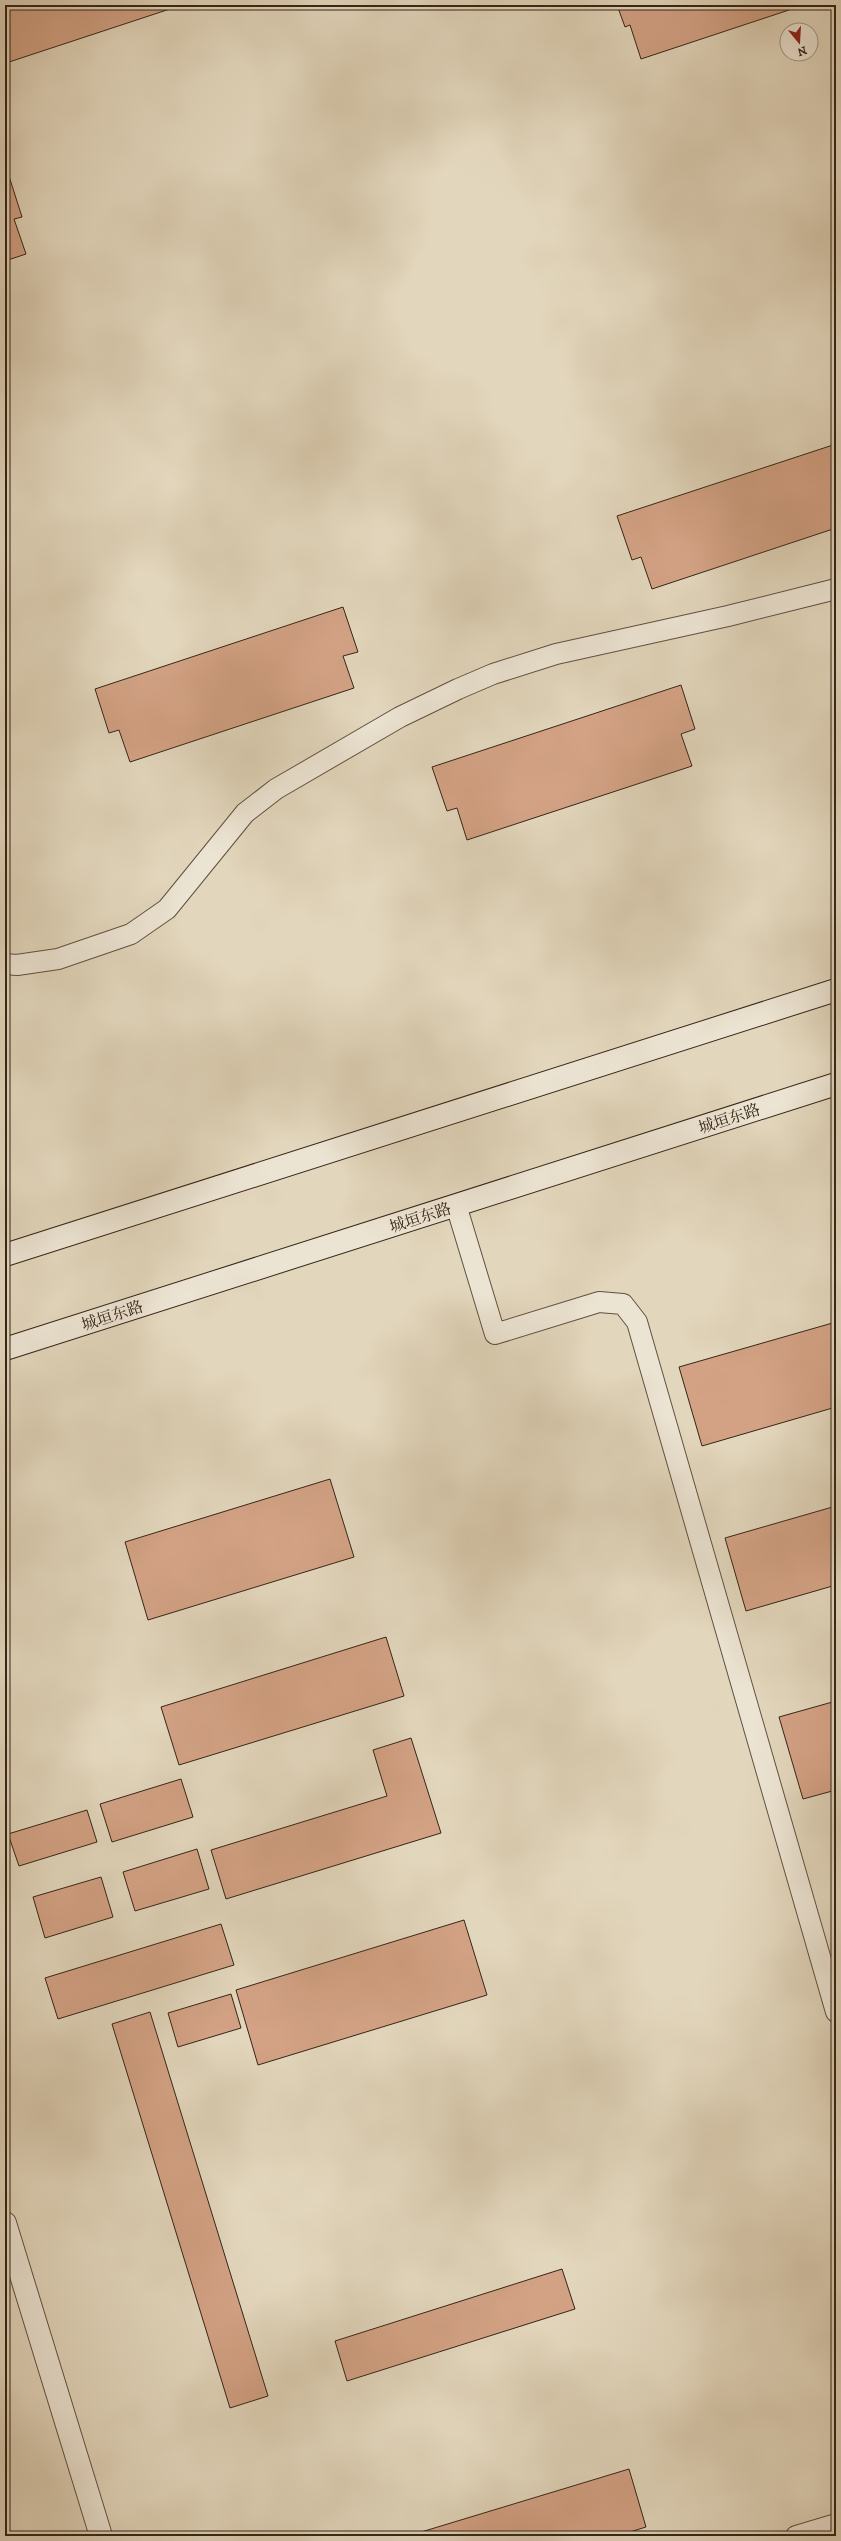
<svg xmlns="http://www.w3.org/2000/svg" width="841" height="2541" viewBox="0 0 841 2541" font-family="'IM FELL DW Pica','Noto Serif SC',serif">
	<style>
		.building { fill: #d3a285; stroke: #352516 }
		.lines { fill: none; stroke-linecap: round; stroke-linejoin: round }
		.service-casing { stroke: #605140; stroke-width: 22 }
		.minor-casing { stroke: #605140; stroke-width: 24 }
		.secondary-casing { stroke: #352516; stroke-width: 24 }
		.service { stroke: #ece4d3; stroke-width: 20 }
		.minor { stroke: #ece4d3; stroke-width: 22 }
		.secondary { stroke: #ece4d3; stroke-width: 22 }
		.labels { text-anchor: middle; stroke-width: 4; stroke-linejoin: round; paint-order: stroke }
		.street-label { font-size: 16px; fill: #352516; stroke: #ece4d3 }
	</style>
	<rect width="100%" height="100%" fill="#e2d6bc"/>
	<filter id="stains"><feTurbulence type="fractalNoise" baseFrequency=".005" numOctaves="4"/><feColorMatrix values="0 0 0 0 .2 0 0 0 0 .09 0 0 0 0 .02 0 0 0 .5 -.17"/></filter>
	<radialGradient id="worn" r=".72"><stop offset=".6" stop-color="#630" stop-opacity="0"/><stop offset="1" stop-color="#630" stop-opacity=".3"/></radialGradient>
	<!-- building -->
	<g class="building">
		<path d="M5,5H182L6,63Z"/>
		<path d="M617,5H787L789,10L641,59L630,25L625,27Z"/>
		<path d="M8,173L22,217L14,219L26,254L5,261V174Z"/>
		<path d="M836,444V528L652,589L641,557L632,560L617,516Z"/>
		<path d="M343,607L358,652L343,656L354,688L130,762L119,730L109,733L95,689Z"/>
		<path d="M681,685L695,729L681,734L692,766L467,840L457,808L447,811L432,767Z"/>
		<path d="M836,1322V1407L702,1446L679,1367Z"/>
		<path d="M330,1479L354,1557L148,1620L125,1542Z"/>
		<path d="M836,1506V1585L746,1611L725,1538Z"/>
		<path d="M386,1637L404,1696L179,1765L161,1707Z"/>
		<path d="M836,1701V1790L803,1799L779,1717Z"/>
		<path d="M411,1738L441,1833L226,1899L211,1850L387,1796L373,1750Z"/>
		<path d="M181,1779L193,1817L112,1842L100,1804Z"/>
		<path d="M87,1810L97,1842L19,1866L8,1834Z"/>
		<path d="M197,1849L209,1889L135,1911L123,1872Z"/>
		<path d="M101,1877L113,1917L45,1938L33,1897Z"/>
		<path d="M464,1920L487,1995L258,2065L236,1990Z"/>
		<path d="M221,1924L234,1965L58,2019L45,1978Z"/>
		<path d="M231,1994L241,2028L178,2047L168,2013Z"/>
		<path d="M150,2012L268,2396L230,2408L112,2024Z"/>
		<path d="M562,2269L575,2309L347,2381L335,2341Z"/>
		<path d="M629,2469L646,2527L617,2536H408Z"/>
	</g>
	<g class="lines">
		<defs>
			<g id="service">
				<path d="M5,964L17,965L58,959L131,934L167,909L245,813L276,789L400,717L458,689L493,674L556,654L728,616L836,589"/>
				<path d="M456,1205L495,1334L599,1302L623,1304L637,1322L836,2012"/>
				<path d="M796,2536L836,2524"/>
			</g>
			<path id="minor" d="M5,2223L101,2536"/>
			<g id="secondary">
				<path d="M5,1255L836,990"/>
				<path d="M5,1349L836,1084"/>
			</g>
		</defs>
		<!-- service casing -->
		<use href="#service" class="service-casing"/>
		<!-- minor casing -->
		<use href="#minor" class="minor-casing"/>
		<!-- secondary casing -->
		<use href="#secondary" class="secondary-casing"/>
		<!-- service -->
		<use href="#service" class="service"/>
		<!-- minor -->
		<use href="#minor" class="minor"/>
		<!-- secondary -->
		<use href="#secondary" class="secondary"/>
	</g>
	<g class="labels">
		<!-- street labels -->
		<g class="street-label">
			<text transform="translate(729 1118) rotate(-18)" y="6">城垣东路</text>
			<text transform="translate(420 1217) rotate(-18)" y="6">城垣东路</text>
			<text transform="translate(112 1315) rotate(-18)" y="6">城垣东路</text>
		</g>
	</g>
	<!-- margin -->
	<rect width="841" height="2541" fill="none" stroke="#e2d6bc" stroke-width="20"/>
	<rect x="6" y="6" width="829" height="2529" fill="none" stroke="#352516" stroke-width="2"/>
	<rect x="10" y="10" width="821" height="2521" fill="none" stroke="#352516"/>
	<!-- north arrow -->
	<g transform="translate(799 42) rotate(162)"><circle r="19" fill="#ece4d3" stroke="#a39887"/>
	<path d="M0-3L7 15L0 10L-7 15Z" fill="#8f2418"/>
	<text y="-6" font-size="11" font-weight="bold" text-anchor="middle" fill="#352516">N</text>
	</g>
	<rect width="100%" height="100%" filter="url(#stains)"/>
	<rect width="100%" height="100%" fill="url(#worn)"/>
</svg>
